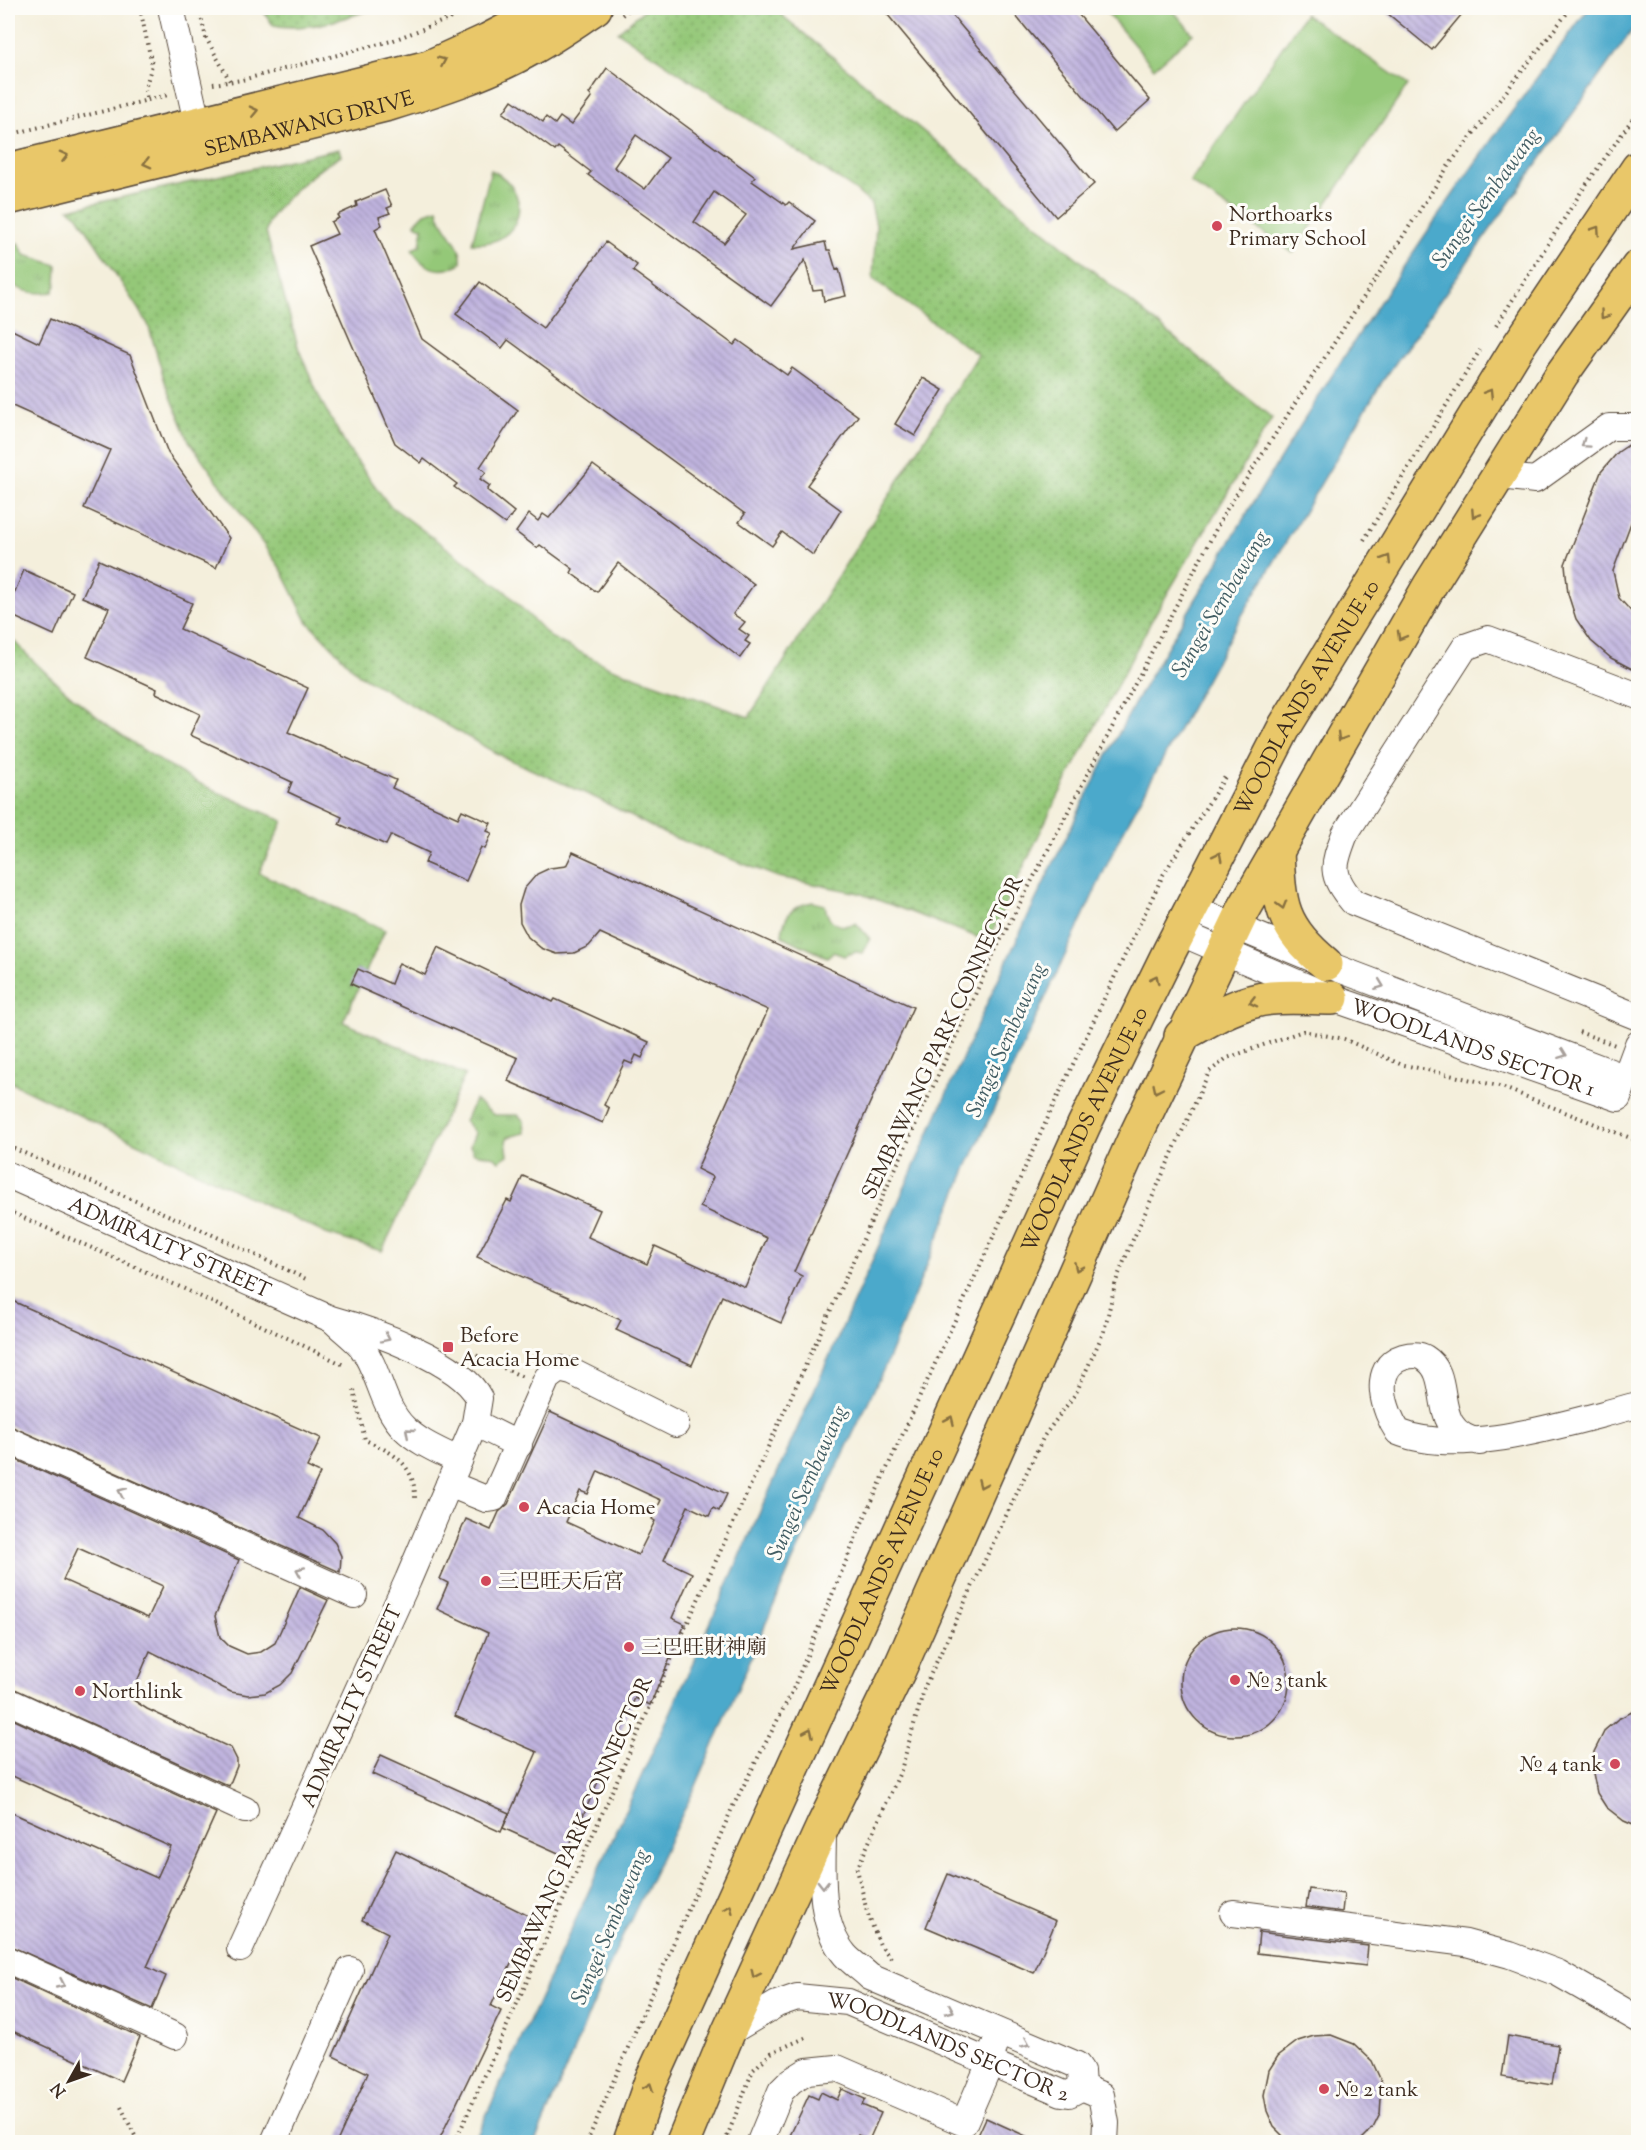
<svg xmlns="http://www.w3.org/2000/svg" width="1646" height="2150" viewBox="0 0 1646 2150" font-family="'Sorts Mill Goudy','Noto Serif SC',serif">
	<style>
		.grass { fill: url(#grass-dots); stroke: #68794b; stroke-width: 1.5 }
		.park { fill: url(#park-tufts); stroke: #68794b; stroke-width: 1.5 }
		.garden { fill: #94c878; stroke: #68794b; stroke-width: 1.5 }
		.water { fill: #4ca9cb; stroke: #446a74; stroke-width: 1.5 }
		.building { fill: url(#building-back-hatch); fill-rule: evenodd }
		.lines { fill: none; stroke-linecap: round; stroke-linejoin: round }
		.minor-casing { stroke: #57483a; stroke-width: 28 }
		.major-casing { stroke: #57483a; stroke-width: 36 }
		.path { stroke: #57483a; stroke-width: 4; stroke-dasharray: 1.5 4.5; stroke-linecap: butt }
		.minor { stroke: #fff; stroke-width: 26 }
		.major { stroke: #e9c769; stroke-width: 33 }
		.oneway { stroke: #897140 }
		.oneway2 { stroke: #a79f9a }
		.poi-dot { fill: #d1495b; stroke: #fdfcf7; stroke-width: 2 }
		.labels { text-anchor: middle; stroke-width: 6; stroke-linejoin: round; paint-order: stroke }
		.street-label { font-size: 21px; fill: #3b2a1e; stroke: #fdfcf7 }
		.poi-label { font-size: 21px; fill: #3b2a1e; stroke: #fdfcf7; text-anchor: start }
		.water-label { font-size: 22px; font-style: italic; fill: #425d63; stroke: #fdfcf7 }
	</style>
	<defs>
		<pattern id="grass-dots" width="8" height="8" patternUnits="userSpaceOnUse" patternTransform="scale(1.5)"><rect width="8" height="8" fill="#94c878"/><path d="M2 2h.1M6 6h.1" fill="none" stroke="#7aa362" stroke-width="1.8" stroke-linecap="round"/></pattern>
		<pattern id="park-tufts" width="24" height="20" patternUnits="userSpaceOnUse" patternTransform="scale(1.5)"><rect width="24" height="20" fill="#94c878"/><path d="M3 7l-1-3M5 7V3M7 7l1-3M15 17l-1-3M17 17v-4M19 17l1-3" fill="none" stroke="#7aa362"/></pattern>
		<pattern id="building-back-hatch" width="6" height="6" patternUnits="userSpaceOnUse" patternTransform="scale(1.5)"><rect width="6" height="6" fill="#c0b4df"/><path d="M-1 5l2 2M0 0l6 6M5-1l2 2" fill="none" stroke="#9d93b4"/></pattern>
	</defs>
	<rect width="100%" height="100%" fill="#fdfcf7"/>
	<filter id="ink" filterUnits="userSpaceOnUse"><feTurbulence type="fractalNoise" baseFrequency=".0167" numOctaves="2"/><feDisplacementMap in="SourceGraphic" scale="12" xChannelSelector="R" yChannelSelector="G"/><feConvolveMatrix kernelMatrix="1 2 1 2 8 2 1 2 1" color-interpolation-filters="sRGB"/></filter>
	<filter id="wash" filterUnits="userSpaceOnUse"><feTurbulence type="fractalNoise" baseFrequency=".008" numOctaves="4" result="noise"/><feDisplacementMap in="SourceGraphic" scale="24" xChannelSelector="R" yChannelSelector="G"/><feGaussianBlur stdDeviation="1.35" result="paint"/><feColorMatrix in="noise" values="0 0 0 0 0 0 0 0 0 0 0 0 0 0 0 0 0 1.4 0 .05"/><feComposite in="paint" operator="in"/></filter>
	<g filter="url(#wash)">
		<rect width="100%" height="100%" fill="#f4efdc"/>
		<!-- grass -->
		<g class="grass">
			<path d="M261,8H375C344,19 306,32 273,25Z"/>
			<path d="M646,8H773L1272,418L1154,616L1051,810L988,941L859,893L778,877L665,834L598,799L501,756L359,675L307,621L281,569L189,441L165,382L148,324L78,216L69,209L339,149L341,156C319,167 268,208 266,232L299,350L320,399L348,449L389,505L505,591L550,637L609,667L749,717L978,355L873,279L876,225L871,204L855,190L618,32Z"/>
			<path d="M8,635C60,691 124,742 191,779C221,795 253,807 283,821L259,873L385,930L343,1022L465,1075L382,1251L326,1234L8,1081Z"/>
		</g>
		<!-- park -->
		<g class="park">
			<path d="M491,170C537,192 522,248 472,243Z"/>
			<path d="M438,209C441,230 464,243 461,263C442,275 422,270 412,249L420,246L423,228L415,223L425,213Z"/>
			<path d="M18,243L25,255L57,265L56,285L53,292C36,295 21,292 8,282V247Z"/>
			<path d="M813,902L825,905C827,923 840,930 856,923L870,939L862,953L856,952L844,956L833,952L827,957L782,936C783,915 793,905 813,902Z"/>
			<path d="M475,1100L494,1115H518L524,1121L525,1133L508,1137L506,1141L508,1155L499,1161L495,1157L474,1153L470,1146L475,1133L465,1121Z"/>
		</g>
		<!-- garden -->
		<g class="garden">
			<path d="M1103,8H1171L1193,34L1154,68Z"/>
			<path d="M1305,14L1408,85L1293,253L1190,182Z"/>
		</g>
		<!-- water -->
		<path class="water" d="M1589,8H1638V22L1382,382L1235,627L1118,841L967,1167L887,1362L792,1563L696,1786L618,1946L535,2142H474L672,1709L983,1012C1030,911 1078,809 1131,710C1158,660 1189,611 1218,562C1330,370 1454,185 1589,8Z"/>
		<g id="blocks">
			<!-- building -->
			<g class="building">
				<path d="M882,8H946L1094,184L1056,217Z"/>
				<path d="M1009,8H1073L1150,100L1114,132Z"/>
				<path d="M1381,8H1467L1432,50Z"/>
				<path d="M607,68L755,177L752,181L786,205L789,202L815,221L794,249L825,242L827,250H830L836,270L839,269L846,296L824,301L822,290L813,291L805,260L771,306L588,175L591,172L558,147L555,151L503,113L512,100L543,122L546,117L555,124L560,117L571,125L592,97L589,94ZM636,135L668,158L645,189L614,167ZM714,192L746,215L724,243L694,222Z"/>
				<path d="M385,190L392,206L387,208L390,213L379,217L382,225L375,229L422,339L518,410L480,467L486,472L480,479L490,486L487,490L514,512L505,524L454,487L457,484L424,459L421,463L395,443L309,246L337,234L331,222L339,218L337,215L357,206L356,202Z"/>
				<path d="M606,242L637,265L633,271L734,345L738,340L787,375L792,368L858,416L807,485L841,510L813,555L782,532L772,546L739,522L745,514L508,340L502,348L456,314L480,282L543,328Z"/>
				<path d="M50,319L130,355L168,453L229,538L216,568L84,508L110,450L8,404V328L39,343Z"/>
				<path d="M923,378L943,390L915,436L895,424Z"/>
				<path d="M1633,442H1638V504L1613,571L1619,598L1638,619V672L1611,658L1591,641L1576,619L1568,594L1565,564L1601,472L1618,452Z"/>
				<path d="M593,465L754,584L733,614L745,622L739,629L749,636L745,641L750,644L740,658L618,563L597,592L571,573L573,569L540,545L537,548L516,532L529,514L538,521L543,514L549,518Z"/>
				<path d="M99,560L192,603L180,629L308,688L288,732L396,780L392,788L458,818L462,810L491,823L487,831L492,833L485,849L481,847L466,881L425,863L429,853L391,835L386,845L339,824L342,817L288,792L292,782L190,735L200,714L156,693L157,689L87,657L109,608L82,597Z"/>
				<path d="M24,570L73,592L54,635L8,614V608Z"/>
				<path d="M573,852L913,1007L794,1272L802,1276L781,1323L722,1296L692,1365L616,1330L621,1320L477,1257L507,1200L511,1202L523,1176L600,1210L588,1237L647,1264L655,1246L745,1287L767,1238L700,1207L713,1177L697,1169L768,1010L600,933L589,946L574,953L557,954L541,948L528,937L520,922L519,905L524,889L537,874L550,868L566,866Z"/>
				<path d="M438,947L553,1002L555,999L649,1042L642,1058L636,1055L632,1064L625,1061L604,1105L609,1108L603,1123L508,1081L518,1058L351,984L358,969L391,984L399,963L425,975Z"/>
				<path d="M8,1299L321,1438L307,1467L320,1473L299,1518L323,1530L335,1543L341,1556L340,1572L8,1425Z"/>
				<path d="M550,1412L727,1494L719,1511L713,1508L709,1516L688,1506L664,1560L692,1573L672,1618L685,1624L650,1705L635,1698L565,1856L503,1828L537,1752L455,1716L488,1633L437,1609L448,1583L440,1579L466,1519L491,1530L499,1512L508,1504ZM598,1471L661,1500L652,1519L655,1521L638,1555L566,1522L580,1491L588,1494Z"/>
				<path d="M8,1456L239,1560L215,1616L220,1637L229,1646L247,1654L261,1652L275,1643L300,1587L328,1600L292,1673L280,1685L265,1693L248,1695L231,1692L150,1651L130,1698L147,1709L231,1748L237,1760V1766L229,1786L8,1686ZM78,1548L163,1586L148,1618L63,1580Z"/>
				<circle cx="1235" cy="1682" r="54"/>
				<path d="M1638,1709V1827L1624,1821L1606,1807L1597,1793L1592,1768L1594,1752L1605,1730L1618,1719Z"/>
				<path d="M8,1717L216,1813L147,1967L166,1976L152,2009L8,1945V1811L157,1878L171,1847L8,1774Z"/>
				<path d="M381,1755L509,1813L501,1832L372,1774Z"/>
				<path d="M396,1850L533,1918L491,2006L501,2011L438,2142H337L368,2073L333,2056L388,1933L362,1920Z"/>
				<path d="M948,1874L1056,1921L1034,1973L926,1927Z"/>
				<path d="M1309,1889L1344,1894L1342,1912L1306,1907Z"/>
				<path d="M1259,1932L1368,1946L1366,1966L1257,1953Z"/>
				<path d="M8,1976L140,2037L121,2081L8,2029Z"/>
				<path d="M1331,2035L1354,2044L1372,2061L1382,2083L1380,2114L1373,2128L1359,2142H1289L1274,2127L1267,2111L1264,2095L1269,2070L1278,2056L1298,2041L1314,2036Z"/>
				<path d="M1508,2036L1558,2045L1552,2085L1502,2077Z"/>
				<path d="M842,2089L865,2099L862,2105L881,2113L869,2140L858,2135L855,2142H787L809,2095L818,2099L821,2092L837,2100Z"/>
				<path d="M986,2118L1039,2142H975Z"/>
			</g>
		</g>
	</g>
	<g filter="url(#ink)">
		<use href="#blocks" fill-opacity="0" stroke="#57483a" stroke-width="1.5"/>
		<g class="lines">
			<defs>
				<g id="minor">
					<path d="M171,8L201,140"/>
					<path d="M1499,476L1535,480L1609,427H1638"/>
					<path d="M1638,696L1488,639L1465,647L1345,834C1333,865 1329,874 1353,902L1638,1017"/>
					<path d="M1191,908L1326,964L1626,1078"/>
					<path id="s1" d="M1179,932L1332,998L1618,1098L1638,1044"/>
					<path id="s2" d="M8,1175L331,1319C371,1330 461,1361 479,1398L475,1423L408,1580L240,1949"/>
					<path d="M334,1321C342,1329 353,1337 361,1346C380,1371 381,1405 404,1428C419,1443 440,1451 459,1461"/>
					<path d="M475,1423L519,1445"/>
					<path d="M8,1440L354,1595"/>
					<path d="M1480,1442C1426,1431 1456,1377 1425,1358C1419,1354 1410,1355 1403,1357C1370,1367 1384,1411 1398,1432C1463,1459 1572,1421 1638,1405"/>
					<path d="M449,1484L486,1499L494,1498L547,1378L559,1369L572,1372L676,1424"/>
					<path d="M8,1701L245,1810"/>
					<path d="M1233,1913L1466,1943L1510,1955L1558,1973L1638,2019"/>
					<path d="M8,1960L175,2036"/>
					<path id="s3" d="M728,2033L777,2004L797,1997L848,2002L1062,2093L1069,2094L1082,2087L1081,2071L1077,2065L870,1977C862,1969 852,1963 845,1955C817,1922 823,1871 823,1832"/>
					<path d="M1082,2087L1101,2095L1106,2123L1105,2142"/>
					<path d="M274,2142L350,1970"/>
					<path d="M760,2142L781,2091L791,2081L807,2071L837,2068L964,2123L990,2063L994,2047"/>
				</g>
				<g id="major">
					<path d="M8,170L429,67L488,40L549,8"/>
					<path id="s4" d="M8,198L389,104C438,89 488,73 532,48C554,36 575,21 595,8"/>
					<path d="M1277,849C1279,905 1281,927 1326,964"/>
					<path d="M1181,1036C1209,1020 1238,1001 1271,998C1291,996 1312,998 1332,998"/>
					<path id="s5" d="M630,2142L651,2081L1084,1125L1170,950L1285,726L1515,351L1638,168"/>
					<path d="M683,2142L728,2033L823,1826L899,1670L1135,1137L1244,909L1430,585L1562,374L1638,267"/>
				</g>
			</defs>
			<!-- minor casing -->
			<use href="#minor" class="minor-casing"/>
			<!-- major casing -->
			<use href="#major" class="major-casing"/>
			<!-- path -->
			<g class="path">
				<path d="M140,8L152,65L145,89L147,100"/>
				<path d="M199,8L206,38L230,81"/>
				<path d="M622,15L631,8"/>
				<path d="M213,84L242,80L391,41L477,8"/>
				<path d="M8,135L168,95"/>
				<path d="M1496,326L1581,192L1638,111"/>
				<path d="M1364,540L1480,350"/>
				<path d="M1579,1032L1615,1045"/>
				<path d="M8,1146L198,1228L308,1280"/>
				<path d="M8,1211L178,1286L344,1365"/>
				<path d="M471,1353L523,1377"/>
				<path d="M354,1390L365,1440C393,1452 416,1465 415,1500"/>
				<path d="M891,1958L880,1945L867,1912L857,1869L901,1770L925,1686L1044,1436L1076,1393L1104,1331L1116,1281L1131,1244L1209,1072L1227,1058L1303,1031L1344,1039L1400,1064L1499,1086L1638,1141"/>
				<path d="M121,2107L138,2142"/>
				<path d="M455,2142L687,1624L995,951L1225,512L1449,165L1571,8"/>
				<path d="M587,2142L733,1806L791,1694L861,1525L1056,1100L1163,875L1225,777"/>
				<path d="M725,2142L753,2070L771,2053L807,2037"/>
			</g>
			<!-- minor -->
			<use href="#minor" class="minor"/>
			<!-- major -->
			<use href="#major" class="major"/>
		</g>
		<!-- one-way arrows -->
		<defs><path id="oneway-chevron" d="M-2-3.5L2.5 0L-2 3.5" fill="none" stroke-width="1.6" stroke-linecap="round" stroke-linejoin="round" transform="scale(1.5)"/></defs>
		<g class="oneway">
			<use href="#oneway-chevron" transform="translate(442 61) rotate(-24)"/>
			<use href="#oneway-chevron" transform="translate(254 111) rotate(-13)"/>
			<use href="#oneway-chevron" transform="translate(64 156) rotate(-14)"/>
			<use href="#oneway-chevron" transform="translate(147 163) rotate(166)"/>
			<use href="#oneway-chevron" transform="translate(1596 230) rotate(-56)"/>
			<use href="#oneway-chevron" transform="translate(1604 315) rotate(126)"/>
			<use href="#oneway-chevron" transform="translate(1489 393) rotate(-58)"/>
			<use href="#oneway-chevron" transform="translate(1475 514) rotate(123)"/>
			<use href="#oneway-chevron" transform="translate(1387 559) rotate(-58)"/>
			<use href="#oneway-chevron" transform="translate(1401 636) rotate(120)"/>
			<use href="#oneway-chevron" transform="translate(1341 737) rotate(121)"/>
			<use href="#oneway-chevron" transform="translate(1218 856) rotate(-63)"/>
			<use href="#oneway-chevron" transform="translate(1282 905) rotate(74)"/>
			<use href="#oneway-chevron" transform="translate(1155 979) rotate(-64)"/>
			<use href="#oneway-chevron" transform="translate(1253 1002) rotate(166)"/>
			<use href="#oneway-chevron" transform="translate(1157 1089) rotate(115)"/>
			<use href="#oneway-chevron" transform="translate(1078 1267) rotate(114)"/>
			<use href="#oneway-chevron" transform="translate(950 1420) rotate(-66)"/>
			<use href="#oneway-chevron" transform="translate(982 1484) rotate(114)"/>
			<use href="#oneway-chevron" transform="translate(809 1732) rotate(-66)"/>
			<use href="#oneway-chevron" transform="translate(729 1909) rotate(-66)"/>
			<use href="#oneway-chevron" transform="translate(755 1974) rotate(115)"/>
			<use href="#oneway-chevron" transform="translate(649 2087) rotate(-70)"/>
		</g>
		<g class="oneway2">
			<use href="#oneway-chevron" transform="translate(1585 444) rotate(145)"/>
			<use href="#oneway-chevron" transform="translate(1380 985) rotate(21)"/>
			<use href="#oneway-chevron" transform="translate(1563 1054) rotate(21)"/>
			<use href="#oneway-chevron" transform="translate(386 1338) rotate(26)"/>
			<use href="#oneway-chevron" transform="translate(409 1432) rotate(-139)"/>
			<use href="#oneway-chevron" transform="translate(122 1492) rotate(-156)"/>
			<use href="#oneway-chevron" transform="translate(300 1571) rotate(-156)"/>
			<use href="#oneway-chevron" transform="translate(823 1884) rotate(90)"/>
			<use href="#oneway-chevron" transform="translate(61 1984) rotate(25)"/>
			<use href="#oneway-chevron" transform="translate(950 2010) rotate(23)"/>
			<use href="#oneway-chevron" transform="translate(1026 2043) rotate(23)"/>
		</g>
	</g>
	<!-- markers -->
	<g class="poi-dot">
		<circle cx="1217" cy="226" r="6"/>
		<rect x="442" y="1341" width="12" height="12" rx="3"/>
		<circle cx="524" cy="1507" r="6"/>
		<circle cx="486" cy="1581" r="6"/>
		<circle cx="629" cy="1647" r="6"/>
		<circle cx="1235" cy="1680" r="6"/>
		<circle cx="80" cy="1691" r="6"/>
		<circle cx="1615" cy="1764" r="6"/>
		<circle cx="1324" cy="2089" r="6"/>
	</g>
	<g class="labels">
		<!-- street labels -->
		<g class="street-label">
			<text dy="7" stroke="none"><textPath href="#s4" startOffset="310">SEMBAWANG DRIVE</textPath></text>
			<text dy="7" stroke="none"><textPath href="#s5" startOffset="1596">WOODLANDS AVENUE 10</textPath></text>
			<text transform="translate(942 1037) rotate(-65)" y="7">SEMBAWANG PARK CONNECTOR</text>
			<text dy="7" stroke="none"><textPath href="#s1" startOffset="316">WOODLANDS SECTOR 1</textPath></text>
			<text dy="7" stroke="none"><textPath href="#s5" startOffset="1110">WOODLANDS AVENUE 10</textPath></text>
			<text dy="7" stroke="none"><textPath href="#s2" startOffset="177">ADMIRALTY STREET</textPath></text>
			<text dy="7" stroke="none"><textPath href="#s5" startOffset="624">WOODLANDS AVENUE 10</textPath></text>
			<text transform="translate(351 1706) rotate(-66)" y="7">ADMIRALTY STREET</text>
			<text transform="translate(574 1839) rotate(-66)" y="7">SEMBAWANG PARK CONNECTOR</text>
			<text dy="7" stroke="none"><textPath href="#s3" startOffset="238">WOODLANDS SECTOR 2</textPath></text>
		</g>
		<!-- poi labels -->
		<g class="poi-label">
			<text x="1229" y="221">Northoarks<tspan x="1229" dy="24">Primary School</tspan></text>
			<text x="460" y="1342">Before<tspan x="460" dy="24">Acacia Home</tspan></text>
			<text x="536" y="1514">Acacia Home</text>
			<text x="498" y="1588">三巴旺天后宮</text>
			<text x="641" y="1654">三巴旺財神廟</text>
			<text x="1247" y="1687">№ 3 tank</text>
			<text x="92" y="1698">Northlink</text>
			<text x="1603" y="1771" text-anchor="end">№ 4 tank</text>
			<text x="1336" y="2096">№ 2 tank</text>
		</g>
		<!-- water labels -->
		<g class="water-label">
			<text transform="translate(1485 197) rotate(-54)" y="8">Sungei Sembawang</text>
			<text transform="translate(1219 603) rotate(-59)" y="8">Sungei Sembawang</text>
			<text transform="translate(1005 1039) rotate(-66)" y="8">Sungei Sembawang</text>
			<text transform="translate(806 1482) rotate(-66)" y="8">Sungei Sembawang</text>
			<text transform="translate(609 1926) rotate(-67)" y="8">Sungei Sembawang</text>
		</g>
	</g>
	<!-- margin -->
	<rect width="1646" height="2150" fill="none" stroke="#fdfcf7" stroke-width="30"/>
	<!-- north arrow -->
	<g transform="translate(69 2081) rotate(230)" stroke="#fdfcf7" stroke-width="4.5" paint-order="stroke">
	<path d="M0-4.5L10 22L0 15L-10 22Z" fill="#3b2a1e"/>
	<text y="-9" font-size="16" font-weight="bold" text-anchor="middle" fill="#3b2a1e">N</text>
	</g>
</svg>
